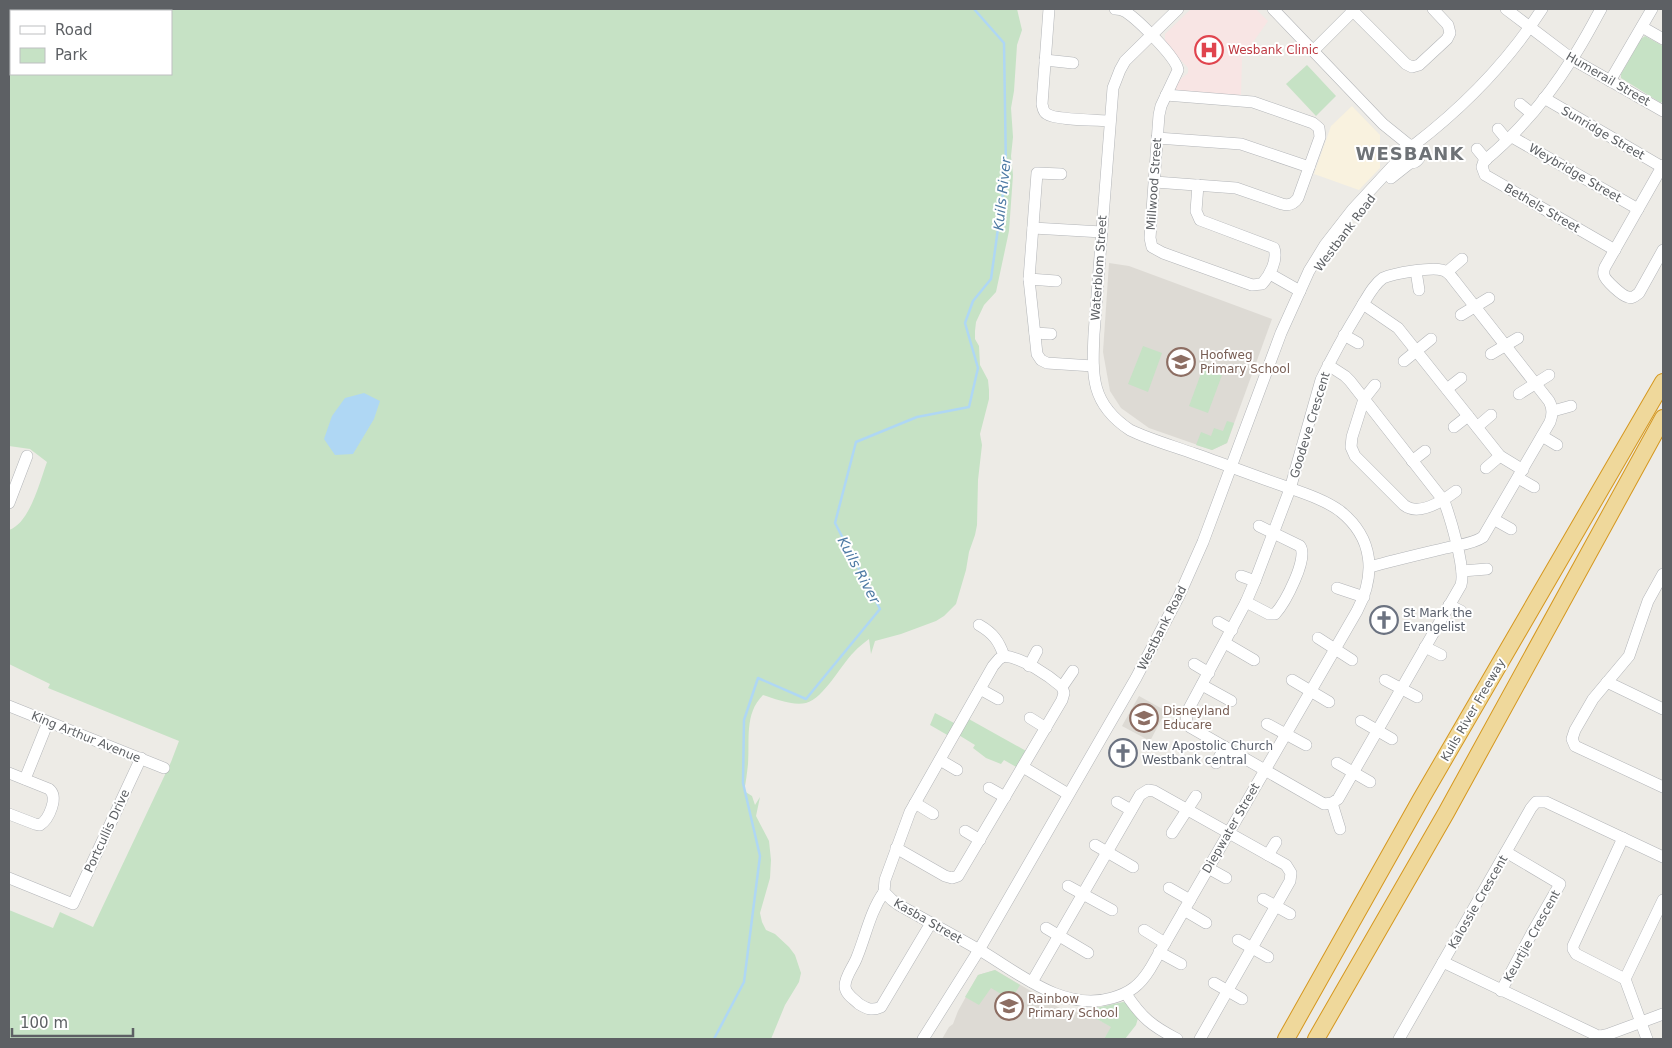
<svg xmlns="http://www.w3.org/2000/svg" width="1672" height="1048" viewBox="0 0 1672 1048" font-family="'DejaVu Sans',sans-serif">
	<style>
		.commercial { fill: #f9f2df }
		.education { fill: #dddad4 }
		.medical { fill: #f8e5e4 }
		.green { fill: #c6e2c5; fill-rule: evenodd }
		.water { fill: #afd7f4 }
		.lines { fill: none; stroke-linecap: round; stroke-linejoin: round }
		.stream { stroke: #afd7f4; stroke-width: 2.5 }
		.minor-casing { stroke: #b3b5b8; stroke-width: 12 }
		.highway-casing { stroke: #d5971e; stroke-width: 18 }
		.minor { stroke: #fff; stroke-width: 11 }
		.highway { stroke: #efd89b; stroke-width: 16 }
		.labels { text-anchor: middle; stroke-width: 4; stroke-linejoin: round; paint-order: stroke }
		.health-label { font-size: 12px; fill: #be3a42; stroke: #fff; text-anchor: start }
		.street-label { font-size: 12px; fill: #5d6064; stroke: #fff }
		.education-label { font-size: 12px; fill: #785e54; stroke: #fff; text-anchor: start }
		.worship-label { font-size: 12px; fill: #5b616d; stroke: #fff; text-anchor: start }
		.water-label { font-size: 14px; font-style: italic; fill: #4e7aa4; stroke: #fff }
		.district-label { font-size: 18px; font-weight: bold; letter-spacing: 1px; fill: #6e7276; stroke: #fff }
	</style>
	<rect width="100%" height="100%" fill="#edebe6"/>
	<!-- commercial -->
	<path class="commercial" d="M1352,106L1380,135V168L1359,190L1314,174L1331,126Z"/>
	<!-- education -->
	<g class="education">
		<path d="M1109,263L1129,266L1272,319L1227,443L1212,450L1149,428L1121,408L1110,391L1103,352Z"/>
		<path d="M1139,696L1166,711L1150,741L1122,726Z"/>
		<path d="M995,970L1063,1010L1086,1013L1112,1027L1104,1039H942L949,1027L953,1024L958,1011L978,975Z"/>
	</g>
	<!-- medical -->
	<path class="medical" d="M1191,9H1256L1268,21L1242,58L1241,95L1177,91L1175,87L1176,83L1188,73V68L1165,43V34Z"/>
	<!-- green -->
	<g class="green">
		<path d="M9,9H1017L1022,30L1017,45L1014,91L1011,108L1013,137L1011,156L1013,175L1009,231L996,292L984,305L976,322L975,331V339L979,346L980,365L988,380L989,390V399L980,434L982,445L978,480L977,525L975,535L969,552L966,570L956,604L944,616L936,621L901,634L875,641L871,654L869,639C864,643 858,647 854,652C840,666 824,698 806,703C793,706 775,699 763,695C744,714 750,740 748,764C747,773 746,782 744,791L752,796L755,805L760,797L756,816L769,841L771,860L770,878L760,913L762,922L766,930L775,934L789,947L795,955L801,973L799,982L785,1005L771,1039H9V910L53,928L60,912L93,927L171,762L179,741L48,688L50,684L9,664V530C30,523 40,481 47,462L30,449L9,446ZM11,11H171V74H11Z"/>
		<path d="M1645,36L1663,46V100L1661,103L1621,78V74L1641,39Z"/>
		<path d="M1307,65L1336,96L1316,116L1286,84Z"/>
		<path d="M1143,346L1162,353L1148,392L1128,384Z"/>
		<path d="M1203,368L1222,375L1208,413L1189,406Z"/>
		<path d="M1227,421L1234,423L1227,443L1212,450L1196,445L1201,432L1211,436L1214,428L1223,431Z"/>
		<path d="M935,713L956,724L949,736L930,725Z"/>
		<path d="M967,718L1028,752L1018,768L1004,760L1001,764L986,758L973,748L975,745L957,734Z"/>
		<path d="M995,970L1020,985L1011,1000L991,988L979,1005L965,997L978,975Z"/>
		<path d="M1123,1002L1127,1003L1138,1018L1136,1025L1125,1039H1104L1111,1027L1088,1014L1091,1009Z"/>
	</g>
	<!-- water -->
	<path class="water" d="M364,393L380,401L374,419L353,454L335,455L324,439L332,416L345,398Z"/>
	<g class="lines">
		<!-- stream -->
		<path class="stream" d="M714,1039L744,982L760,856L743,783L744,720L758,678L806,699L880,609L835,523L856,442L917,417L969,407L978,368L965,323L973,301L991,279L1006,171L1004,43L974,9"/>
		<defs>
			<g id="minor">
				<path d="M1049,9L1042,104C1043,108 1043,112 1047,114C1055,120 1098,120 1110,121"/>
				<path d="M1115,9C1119,9 1123,10 1126,12C1138,20 1176,57 1178,70L1161,106L1159,115L1150,238L1152,247L1163,253L1252,285L1262,284C1270,275 1278,260 1274,248L1200,220L1196,211L1198,185"/>
				<path d="M1273,9L1383,124L1409,145"/>
				<path d="M1351,9L1406,64L1412,67L1419,65L1447,39L1450,33L1448,25L1433,9"/>
				<path d="M1506,9L1572,59L1663,111"/>
				<path d="M1601,9C1592,25 1583,43 1572,59C1548,97 1518,133 1484,161L1482,167L1485,175L1615,250"/>
				<path d="M1642,27L1663,39"/>
				<path d="M1313,51L1353,11"/>
				<path d="M1045,60L1073,63"/>
				<path d="M1610,81L1652,9"/>
				<path d="M1544,98L1662,167"/>
				<path d="M1520,104L1531,113"/>
				<path d="M1498,129L1507,140"/>
				<path d="M1512,137L1638,209"/>
				<path d="M1157,138L1241,144L1309,167"/>
				<circle cx="1411" cy="154" r="9"/>
				<path d="M1414,145C1465,106 1507,63 1542,9"/>
				<path d="M1477,149L1486,160"/>
				<path d="M1663,165L1605,267C1604,270 1603,271 1604,275C1605,280 1622,296 1628,297C1632,299 1635,296 1639,293L1663,250"/>
				<path d="M1061,174L1037,173L1029,279L1037,354L1041,360L1047,363L1093,366"/>
				<path d="M1391,178L1410,163"/>
				<path d="M1155,182L1236,188L1282,204C1289,206 1294,204 1298,198L1320,137L1319,128L1313,123L1253,102L1166,95"/>
				<path d="M1033,228L1102,232"/>
				<path d="M1416,271L1419,290"/>
				<path d="M1447,272L1462,259"/>
				<path d="M1270,274L1300,291"/>
				<path d="M1029,279L1056,281"/>
				<path d="M1363,304L1398,328L1500,456L1523,470"/>
				<path d="M1461,315L1489,298"/>
				<path d="M1035,333L1051,334"/>
				<path d="M1344,335L1358,343"/>
				<path d="M1491,354L1518,338"/>
				<path d="M1404,361L1431,339"/>
				<path d="M1328,365L1345,376L1350,381L1444,501C1450,517 1466,569 1461,585L1338,799L1332,803L1324,804L1190,727L1187,723L1186,714L1246,602L1255,581L1290,489L1321,380C1333,355 1346,332 1360,309C1367,298 1373,285 1383,278C1395,273 1431,267 1442,270C1448,271 1451,276 1454,280L1549,401C1553,408 1553,414 1550,422L1483,537C1473,544 1458,545 1446,548C1421,554 1395,560 1370,567"/>
				<path d="M1375,385L1364,399L1352,437L1351,447L1355,456L1404,505C1419,517 1444,500 1456,491"/>
				<path d="M1447,389L1461,378"/>
				<path d="M1519,394L1549,375"/>
				<path d="M1553,411L1571,406"/>
				<path d="M1454,427L1468,416"/>
				<path d="M1477,427L1491,415"/>
				<path d="M1542,436L1557,445"/>
				<path d="M1412,461L1425,451"/>
				<path d="M1486,468L1500,456"/>
				<path d="M1518,478L1534,487"/>
				<path d="M9,503L27,456"/>
				<path d="M1495,520L1511,529"/>
				<path d="M1462,571L1487,569"/>
				<path d="M1663,574L1648,601L1629,656L1593,699L1575,730L1572,739L1575,746L1663,787"/>
				<path d="M1241,576L1255,581"/>
				<path d="M1337,588L1364,597"/>
				<path d="M1246,602L1269,614H1275C1285,603 1309,558 1300,546L1259,526"/>
				<path d="M1449,605L1461,611"/>
				<path d="M1218,622L1232,630"/>
				<path d="M979,625C993,633 999,641 1004,656L999,659L993,666L910,812L885,880L884,892L892,900L899,905C927,921 955,936 983,952C1021,975 1065,1012 1112,998C1130,993 1140,985 1150,969L1357,611C1376,575 1374,538 1340,511C1324,499 1300,492 1281,485C1252,475 1224,464 1195,454C1173,446 1151,440 1130,430C1091,404 1092,377 1094,334L1113,88L1120,70L1125,61L1178,9"/>
				<path d="M1318,638L1352,660"/>
				<path d="M1225,643L1254,660"/>
				<path d="M1425,647L1441,655"/>
				<path d="M1194,664L1209,673"/>
				<path d="M1029,666L1037,651"/>
				<path d="M1292,680L1329,702"/>
				<path d="M1385,680L1417,697"/>
				<path d="M1607,682L1663,709"/>
				<path d="M1202,685L1231,701"/>
				<path d="M1062,687L1073,671"/>
				<path d="M980,689L998,699"/>
				<path d="M9,706L164,768"/>
				<path d="M1030,718L1046,728"/>
				<path d="M1361,721L1392,739"/>
				<path d="M1267,724L1306,745"/>
				<path d="M940,760L957,770"/>
				<path d="M1216,763L1225,747"/>
				<path d="M1337,763L1370,782"/>
				<path d="M1023,767L1068,794"/>
				<path d="M9,773L49,789C59,797 49,819 40,825L35,824L9,814"/>
				<path d="M25,779L48,722"/>
				<path d="M989,788L1005,797"/>
				<path d="M1117,802L1131,810"/>
				<path d="M915,803L933,814"/>
				<path d="M1332,803L1340,829"/>
				<path d="M965,831L980,840"/>
				<path d="M1172,833L1196,796"/>
				<path d="M1623,838L1573,946V949L1576,954L1625,979"/>
				<path d="M1095,845L1133,867"/>
				<path d="M896,848L945,876L952,878L958,876L1062,700L1064,693L1062,687C1048,675 1023,658 1004,656"/>
				<path d="M1268,855L1276,842"/>
				<path d="M1663,857L1546,802H1536L1531,808L1443,962L1596,1035L1600,1036L1609,1034L1663,1014"/>
				<path d="M1208,868L1226,878"/>
				<path d="M9,878L73,904L141,758"/>
				<path d="M1068,886L1112,910"/>
				<path d="M1169,888L1190,900"/>
				<path d="M884,892C870,912 866,935 857,957C854,966 845,976 845,986C845,994 854,999 859,1004C867,1009 872,1011 881,1007L931,923"/>
				<path d="M1263,899L1290,914"/>
				<path d="M1184,910L1206,923"/>
				<path d="M1046,928L1088,953"/>
				<path d="M1144,930L1165,943"/>
				<path d="M1238,940L1268,957"/>
				<path d="M1159,952L1181,964"/>
				<path d="M1032,982L1140,795L1148,790L1154,791L1286,865L1291,873L1290,881L1200,1039"/>
				<path d="M1214,983L1242,999"/>
				<path d="M1501,991L1532,933L1560,884L1506,852"/>
				<path d="M1126,994C1142,1018 1152,1026 1177,1039"/>
				<path d="M923,1039L979,950L1136,678L1179,596L1203,542L1281,333L1309,271L1325,245L1353,209L1402,156"/>
				<path d="M1399,1039L1443,962"/>
				<path d="M1647,1039L1625,979L1663,900"/>
			</g>
			<g id="highway">
				<path d="M1286,1039L1421,799L1663,382"/>
				<path d="M1316,1039L1446,813L1663,418"/>
			</g>
		</defs>
		<!-- minor casing -->
		<use href="#minor" class="minor-casing"/>
		<!-- highway casing -->
		<use href="#highway" class="highway-casing"/>
		<!-- minor -->
		<use href="#minor" class="minor"/>
		<!-- highway -->
		<use href="#highway" class="highway"/>
	</g>
	<!-- icons -->
	<defs>
		<symbol id="hospital-ring" viewBox="-11 -11 22 22"><circle r="9.5" fill="#fff" stroke="#e0444e" stroke-width="1.5"/><path d="M-5-5h3v3.5h4V-5h3V5h-3V1.5h-4V5h-3Z" fill="#e0444e"/></symbol>
		<symbol id="school-ring" viewBox="-11 -11 22 22"><circle r="9.5" fill="#fff" stroke="#8d6e63" stroke-width="1.5"/><path d="M0-5L7-2L0 1L-7-2ZM-4 1L0 2.5L4 1V4Q0 6-4 4Z" fill="#8d6e63"/></symbol>
		<symbol id="church-ring" viewBox="-11 -11 22 22"><circle r="9.5" fill="#fff" stroke="#6b7280" stroke-width="1.5"/><path d="M-1.2-6h2.4v3.5h3.3v2.4h-3.3V6h-2.4V-.1h-3.3v-2.4h3.3Z" fill="#6b7280"/></symbol>
	</defs>
	<g fill-rule="evenodd">
		<use href="#hospital-ring" x="1193" y="34" width="32" height="32"/>
		<use href="#school-ring" x="1165" y="346" width="32" height="32"/>
		<use href="#church-ring" x="1368" y="604" width="32" height="32"/>
		<use href="#school-ring" x="1128" y="702" width="32" height="32"/>
		<use href="#church-ring" x="1107" y="737" width="32" height="32"/>
		<use href="#school-ring" x="993" y="990" width="32" height="32"/>
	</g>
	<g class="labels">
		<!-- health labels -->
		<g class="health-label">
			<text x="1228" y="54">Wesbank Clinic</text>
		</g>
		<!-- street labels -->
		<g class="street-label">
			<text transform="translate(1608 79) rotate(30)" y="4">Humerail Street</text>
			<text transform="translate(1603 133) rotate(30)" y="4">Sunridge Street</text>
			<text transform="translate(1575 173) rotate(30)" y="4">Weybridge Street</text>
			<text transform="translate(1154 184) rotate(-86)" y="4">Millwood Street</text>
			<text transform="translate(1542 208) rotate(30)" y="4">Bethels Street</text>
			<text transform="translate(1345 233) rotate(-53)" y="4">Westbank Road</text>
			<text transform="translate(1099 268) rotate(-86)" y="4">Waterblom Street</text>
			<text transform="translate(1310 425) rotate(-73)" y="4">Goodeve Crescent</text>
			<text transform="translate(1162 628) rotate(-63)" y="4">Westbank Road</text>
			<text transform="translate(1473 710) rotate(-60)" y="4">Kuils River Freeway</text>
			<text transform="translate(86 737) rotate(22)" y="4">King Arthur Avenue</text>
			<text transform="translate(1231 828) rotate(-60)" y="4">Diepwater Street</text>
			<text transform="translate(107 831) rotate(-65)" y="4">Portcullis Drive</text>
			<text transform="translate(1478 902) rotate(-60)" y="4">Kalossie Crescent</text>
			<text transform="translate(928 921) rotate(30)" y="4">Kasba Street</text>
			<text transform="translate(1532 936) rotate(-61)" y="4">Keurtjie Crescent</text>
		</g>
		<!-- education labels -->
		<g class="education-label">
			<text x="1200" y="359">Hoofweg<tspan x="1200" dy="14">Primary School</tspan></text>
			<text x="1163" y="715">Disneyland<tspan x="1163" dy="14">Educare</tspan></text>
			<text x="1028" y="1003">Rainbow<tspan x="1028" dy="14">Primary School</tspan></text>
		</g>
		<!-- worship labels -->
		<g class="worship-label">
			<text x="1403" y="617">St Mark the<tspan x="1403" dy="14">Evangelist</tspan></text>
			<text x="1142" y="750">New Apostolic Church<tspan x="1142" dy="14">Westbank central</tspan></text>
		</g>
		<!-- water labels -->
		<g class="water-label">
			<text transform="translate(1002 194) rotate(-84)" y="5">Kuils River</text>
			<text transform="translate(859 570) rotate(62)" y="5">Kuils River</text>
		</g>
		<!-- district labels -->
		<g class="district-label">
			<text x="1410" y="160">WESBANK</text>
		</g>
	</g>
	<!-- border -->
	<rect width="1672" height="1048" fill="none" stroke="#5d6064" stroke-width="20"/>
	<!-- legend -->
	<rect x="10" y="10" width="162" height="65" fill="#ffffff" stroke="#bebfc1"/>
	<rect x="20" y="26" width="25" height="8" fill="#ffffff" stroke="#bebfc1"/>
	<text x="55" y="35" font-size="15" fill="#5d6064">Road</text>
	<rect x="20" y="48" width="25" height="15" fill="#c6e2c5" stroke="#bebfc1"/>
	<text x="55" y="60" font-size="15" fill="#5d6064">Park</text>
	<!-- scale -->
	<path d="M12 1028v8h121v-8" fill="none" stroke="#5d6064" stroke-width="2.5"/>
	<text x="20" y="1028" font-size="15" fill="#5d6064" stroke="#ffffff" stroke-width="4" paint-order="stroke">100 m</text>
</svg>
